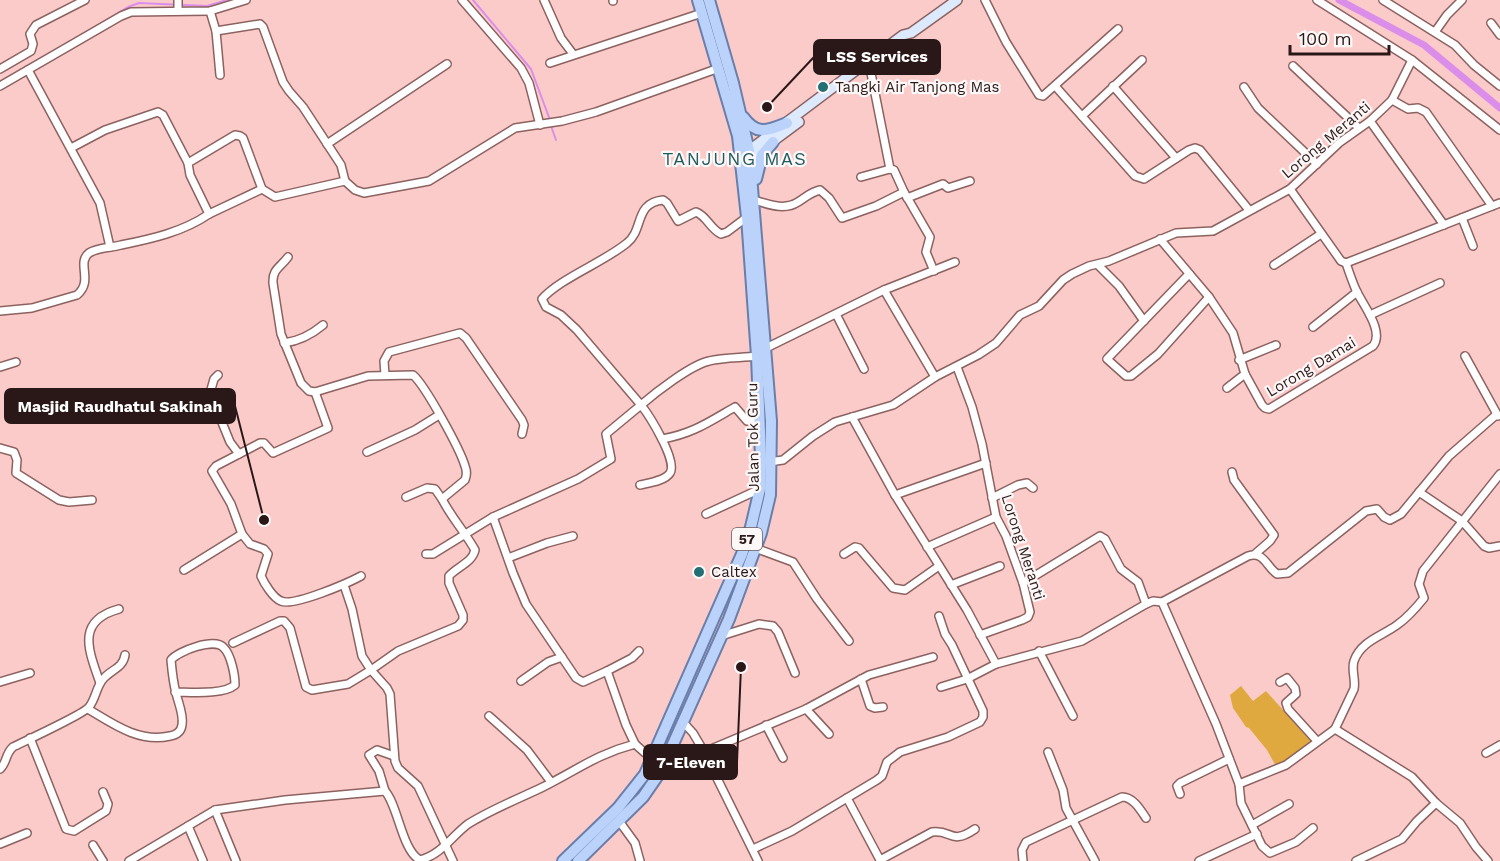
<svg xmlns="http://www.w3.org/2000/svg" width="1500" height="861" viewBox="0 0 1500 861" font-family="'Work Sans',sans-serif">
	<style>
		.green { fill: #dfa940 }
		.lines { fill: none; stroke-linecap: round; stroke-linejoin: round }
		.stream { stroke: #da8ee9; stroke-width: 2 }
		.canal { stroke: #da8ee9; stroke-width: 7 }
		.minor-casing { stroke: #8c6260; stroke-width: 10 }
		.secondary-casing { stroke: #8c6260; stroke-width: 12 }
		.primary-casing { stroke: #6a7eaa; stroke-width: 14 }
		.minor { stroke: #fff; stroke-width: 7 }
		.secondary { stroke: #dde9fd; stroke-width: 9 }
		.primary { stroke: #bbd3fb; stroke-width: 10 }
		.poi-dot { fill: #236f73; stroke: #fdf8f8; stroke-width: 2 }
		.labels { text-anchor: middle; stroke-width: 4.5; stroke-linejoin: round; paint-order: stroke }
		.shield { fill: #fdf8f8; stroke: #695b5b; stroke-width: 1.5 }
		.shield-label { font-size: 14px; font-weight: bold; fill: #2a1818 }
		.poi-label { font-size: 15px; fill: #2a1818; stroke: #fdf8f8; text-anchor: start }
		.street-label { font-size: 15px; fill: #2a1818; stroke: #fdf8f8 }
		.quarter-label { font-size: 18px; letter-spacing: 1.5px; fill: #205b5f; stroke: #fdf8f8 }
		.leader { fill: none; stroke: #2a1818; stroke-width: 2 }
		.callout-dot { fill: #2a1818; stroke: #fdf8f8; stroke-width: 2 }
		.callout { fill: #2a1818; stroke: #2a1818; stroke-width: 2 }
		.callout-label { font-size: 16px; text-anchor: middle; font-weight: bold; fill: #fff }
	</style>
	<rect width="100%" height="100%" fill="#fbcbc9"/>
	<!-- green -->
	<path class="green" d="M1241,686L1253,701L1266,691L1310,740L1309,744L1277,768L1267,750L1249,728L1246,727L1233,708L1230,695Z"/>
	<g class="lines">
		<!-- stream -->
		<g class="stream">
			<path d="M473,0L531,69L550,120"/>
			<path d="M63,46L128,7L139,3L207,6L227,0"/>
			<path d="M551,126L556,140"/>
		</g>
		<!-- canal -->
		<path class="canal" d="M1339,0L1424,45L1500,108"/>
		<defs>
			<g id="minor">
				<path d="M462,0L521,68L529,83L540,125"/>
				<path d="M544,0L561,38L573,54"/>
				<path d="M613,0V1"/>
				<path d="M985,0L1006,42L1039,95L1043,96L1118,29"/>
				<path d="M1317,0L1412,60L1500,130"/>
				<path d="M1383,0L1455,45L1474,65L1500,86"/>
				<path d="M178,11V0"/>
				<path d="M210,11L216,31L220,75"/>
				<path d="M1491,23L1500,35"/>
				<path d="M216,31L260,24L263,27L283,82L289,91L303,107L341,165L345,181L355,190L364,193L429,181L515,128L562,121L596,112L719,68"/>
				<path d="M1435,32L1447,15L1462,0"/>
				<path d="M550,63L702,13"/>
				<path d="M1293,66L1359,128"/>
				<path d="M870,68L890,169"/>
				<path d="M0,69L31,51L33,44L30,34L36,25L85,0"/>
				<path d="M28,70L100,203L110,247"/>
				<path d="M0,86L121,16L131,12L210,11L246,0"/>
				<path d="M1113,86L1176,158"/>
				<path d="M1056,87L1135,176L1144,179L1189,150L1195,148L1200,150L1249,210"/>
				<path d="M1244,87L1258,108L1317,164"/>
				<path d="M1392,100L1408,109L1418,108L1426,112L1492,206"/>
				<path d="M1082,116L1142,60"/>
				<path d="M1370,121L1444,225"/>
				<path d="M327,144L447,64"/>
				<path d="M71,148L105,130L158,112L163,115L188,163"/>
				<path d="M1290,189L1341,261L1346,263L1500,203"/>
				<path d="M904,192L930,237L926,252L934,271"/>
				<path d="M907,198L943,184L948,188L970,181"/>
				<path d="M754,200C768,204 784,211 798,202C806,197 811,192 820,190L829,198L842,218L876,206L904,192L894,170L890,169L861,177"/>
				<path d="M209,214L262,189"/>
				<path d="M747,217L727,232L721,234C710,229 707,216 696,212L678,221L667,203L663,200C634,203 644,230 627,243C604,262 559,279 542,299L546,307L561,315L577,330L641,405C656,392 691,365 709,361C724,357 742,358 757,356"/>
				<path d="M1462,218L1473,246"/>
				<path d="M1160,239L1209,297L1233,333L1245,374L1262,405L1265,408L1269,409L1373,346C1385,331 1362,304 1356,290C1352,281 1349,272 1346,263"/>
				<path d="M288,257C281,267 272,269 273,283L281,334L301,383L309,391L315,392L368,376L413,375C425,385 460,449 465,466C467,471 467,475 465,480L442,499C451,517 465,532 475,550C472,563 458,566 449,576V583L463,615V620L458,626L398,651L371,670L362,656L352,609L344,585"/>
				<path d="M1098,265L1119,286L1144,321"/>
				<path d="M1274,265L1321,234"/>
				<path d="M1189,274L1107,359L1126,376H1131L1158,354L1209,297"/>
				<path d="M884,290L935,377"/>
				<path d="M0,311L32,308L77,295C94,281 76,263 89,253C98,247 110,248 121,245C151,239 183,232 209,214L190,175L188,163L235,135L240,136L243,138L262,189L275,197L345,181"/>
				<path d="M836,314L864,369"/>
				<path d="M1370,315L1440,283"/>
				<path d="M1313,327L1357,292"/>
				<path d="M284,343C300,341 311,335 323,325"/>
				<path d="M766,348L884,290L955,262"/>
				<path d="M1465,356L1498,416"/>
				<path d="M1239,360L1276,345"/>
				<path d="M0,367L16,362"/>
				<path d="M957,367L972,407L982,444L996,517L1006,536L1023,583L1030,612L1028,617L1022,620L980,635"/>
				<path d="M218,375L214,379L210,393L230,442L239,454"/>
				<path d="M385,375L384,361L389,352L460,333L466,338L522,420L524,425L522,434"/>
				<path d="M1227,388L1245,374"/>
				<path d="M315,392L328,428L273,453L264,443H260L216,466L212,471L231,504L242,534L250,544L264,549L268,554L261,576C264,583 273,598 281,601C293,607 348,583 361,576"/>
				<path d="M852,417L895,495L967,610L996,664"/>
				<path d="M662,439C692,434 709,422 735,407L747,421L759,422"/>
				<path d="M0,448L14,452L17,460L16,473L59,500L69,502L92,500"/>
				<path d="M367,452L415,430L439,415"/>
				<path d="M769,462L783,460L813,436L835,422L893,405L935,377L978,355L996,343L1020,315L1039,306L1063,280L1072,274L1089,266L1109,261L1176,233L1213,231L1290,189L1339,143L1370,121L1392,100L1412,60"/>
				<path d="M1232,472L1234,480L1274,535L1270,541L1255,554"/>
				<path d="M1419,492L1462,521L1484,546L1489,548L1500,546"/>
				<path d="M895,495L986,463"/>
				<path d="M406,497L427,488L435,489L442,499"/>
				<path d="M992,498L1018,485L1027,483L1033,488"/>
				<path d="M706,514L760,489"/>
				<path d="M493,517L578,479L611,459L606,434L641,405C649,415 678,461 670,473C665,481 648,483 640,485"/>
				<path d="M927,547L996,517"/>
				<path d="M755,548L793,562L817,599L849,641"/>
				<path d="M426,554H433L493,517L513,573L526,604L576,678L583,682L607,671L626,725L635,744"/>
				<path d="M844,554L855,547L859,548L893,588L905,590L939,566"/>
				<path d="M508,558L547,543L573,536"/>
				<path d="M184,570L242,534"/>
				<path d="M1023,583L1100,536L1105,539L1121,569L1138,582L1146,604"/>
				<path d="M951,585L1000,566"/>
				<path d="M1162,602L1216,724L1239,784L1241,803L1262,846L1270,853L1296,842L1313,828"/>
				<path d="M721,636L759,624L773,626L778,632L795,673"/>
				<path d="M233,643L280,621H284L290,628L306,687L312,690L348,684L371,670L387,688L390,694L395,761L398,768L418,786L453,861"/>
				<path d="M1039,651L1073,716"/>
				<path d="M607,671L632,658L639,651"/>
				<path d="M861,679L870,706L875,708L883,707"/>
				<path d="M521,681L548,662L562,657"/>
				<path d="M0,682L30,673"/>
				<path d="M1280,682L1287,678L1295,688L1296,694L1286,703L1288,709L1317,741"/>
				<path d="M100,683C89,651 75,621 119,609"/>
				<path d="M941,687L967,679L996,664L1082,641L1146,604L1153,601L1162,602L1248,556C1264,551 1266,566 1277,574L1288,573L1366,511L1377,509L1384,517L1390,520L1401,514L1449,456L1496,415"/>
				<path d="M88,709C113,724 139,743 170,736C176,735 181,732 182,725C184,715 178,702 176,693C173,682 172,671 171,660C178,651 215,637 224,648C231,655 235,675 235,685C223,695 191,692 175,692"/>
				<path d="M806,709L829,734"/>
				<path d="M489,716L527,750L551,782"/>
				<path d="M683,722L693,733L703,750L758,861"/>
				<path d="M766,725L783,758"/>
				<path d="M1335,729L1354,689C1356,679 1351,670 1354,661C1361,641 1382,636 1397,625C1407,618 1416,608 1424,598L1419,584L1423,571L1500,474"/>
				<path d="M30,738L66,829L74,831L106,811L108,804L103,792"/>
				<path d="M703,750L711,749L806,709L869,675L933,657"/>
				<path d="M1048,752L1063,790L1066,808L1095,861"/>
				<path d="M1486,753L1500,745"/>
				<path d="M0,769C7,763 5,754 13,747C25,741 84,714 89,707C96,699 96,686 104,678C112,669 123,668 125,655"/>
				<path d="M1239,784L1286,765L1335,729L1412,777L1436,803L1460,823L1476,847L1488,861"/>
				<path d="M385,791L379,771L369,755L377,750L394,756"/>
				<path d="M1180,794L1177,786L1180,783L1229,759"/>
				<path d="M847,798L880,860L932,832C952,829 950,846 975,829"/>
				<path d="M215,810L236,861"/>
				<path d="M619,821L635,843L640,861"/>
				<path d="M1252,825L1289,804"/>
				<path d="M188,826L203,861"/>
				<path d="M0,844L27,833"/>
				<path d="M93,845L103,861"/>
				<path d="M753,849L792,831L877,780L882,776L887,762L900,752L948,737L980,722L983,717V711L952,645L945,634L939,616"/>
				<path d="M129,861L215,810L285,800L385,791C398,805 402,851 420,860C441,855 452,836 468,824C492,809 518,799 543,787C577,770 597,754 635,744L645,753L654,756"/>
				<path d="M1023,861L1022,850L1026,842L1122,797C1133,797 1140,809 1146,818"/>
				<path d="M1199,861L1257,834"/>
				<path d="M1356,861L1402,839L1417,821L1436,803"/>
			</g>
			<g id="secondary">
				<path d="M743,155L903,35L911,33L957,0"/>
				<path d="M745,162L799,122"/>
			</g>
			<g id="primary">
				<path d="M743,117C757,136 767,131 787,123"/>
				<path d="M756,179L762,155L773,142"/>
				<path d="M563,861L618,808L645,774L742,554L751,527L760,489L761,459L757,356L747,217L738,136L698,0"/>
				<path d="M578,861L643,797L661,771L729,619L761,533L770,495L771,421L749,151L733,83L709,0"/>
			</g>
		</defs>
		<!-- minor casing -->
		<use href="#minor" class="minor-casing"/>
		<!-- secondary casing -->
		<use href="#secondary" class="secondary-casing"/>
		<!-- primary casing -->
		<use href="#primary" class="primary-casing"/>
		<!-- minor -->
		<use href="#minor" class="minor"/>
		<!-- secondary -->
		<use href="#secondary" class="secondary"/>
		<!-- primary -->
		<use href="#primary" class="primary"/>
	</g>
	<!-- markers -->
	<g class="poi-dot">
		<circle cx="823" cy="87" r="6"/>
		<circle cx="699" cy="572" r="6"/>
	</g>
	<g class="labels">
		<!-- shield labels -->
		<rect class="shield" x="732" y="528" width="30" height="22" rx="4.5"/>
		<g class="shield-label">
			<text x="747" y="544">57</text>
		</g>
		<!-- poi labels -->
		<g class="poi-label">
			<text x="835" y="92">Tangki Air Tanjong Mas</text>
			<text x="711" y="577">Caltex</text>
		</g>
		<!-- street labels -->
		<g class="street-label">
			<text transform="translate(1326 140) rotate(-40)" y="5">Lorong Meranti</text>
			<text transform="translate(1311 367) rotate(-31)" y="5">Lorong Damai</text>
			<text transform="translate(753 437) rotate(-91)" y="5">Jalan Tok Guru</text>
			<text transform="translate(1023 547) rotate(72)" y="5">Lorong Meranti</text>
		</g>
		<!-- quarter labels -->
		<g class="quarter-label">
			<text x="735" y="165">TANJUNG MAS</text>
		</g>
	</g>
	<!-- callouts -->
	<path class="leader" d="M767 107L814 57M264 520L235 406M741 667L737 762"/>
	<g class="callout-dot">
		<circle cx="767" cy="107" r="6"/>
		<circle cx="264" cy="520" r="6"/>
		<circle cx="741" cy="667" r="6"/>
	</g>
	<g class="callout">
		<rect x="814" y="40" width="126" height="34" rx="6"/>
		<rect x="5" y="389" width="230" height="34" rx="6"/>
		<rect x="644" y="745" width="93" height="34" rx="6"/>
	</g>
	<g class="callout-label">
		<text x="877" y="62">LSS Services</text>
		<text x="120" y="412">Masjid Raudhatul Sakinah</text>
		<text x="691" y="768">7-Eleven</text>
	</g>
	<!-- scale -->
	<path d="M1290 45v9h99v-9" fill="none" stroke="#2a1818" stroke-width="3"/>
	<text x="1299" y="45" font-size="18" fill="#2a1818" stroke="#fdf8f8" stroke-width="4.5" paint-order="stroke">100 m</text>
</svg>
